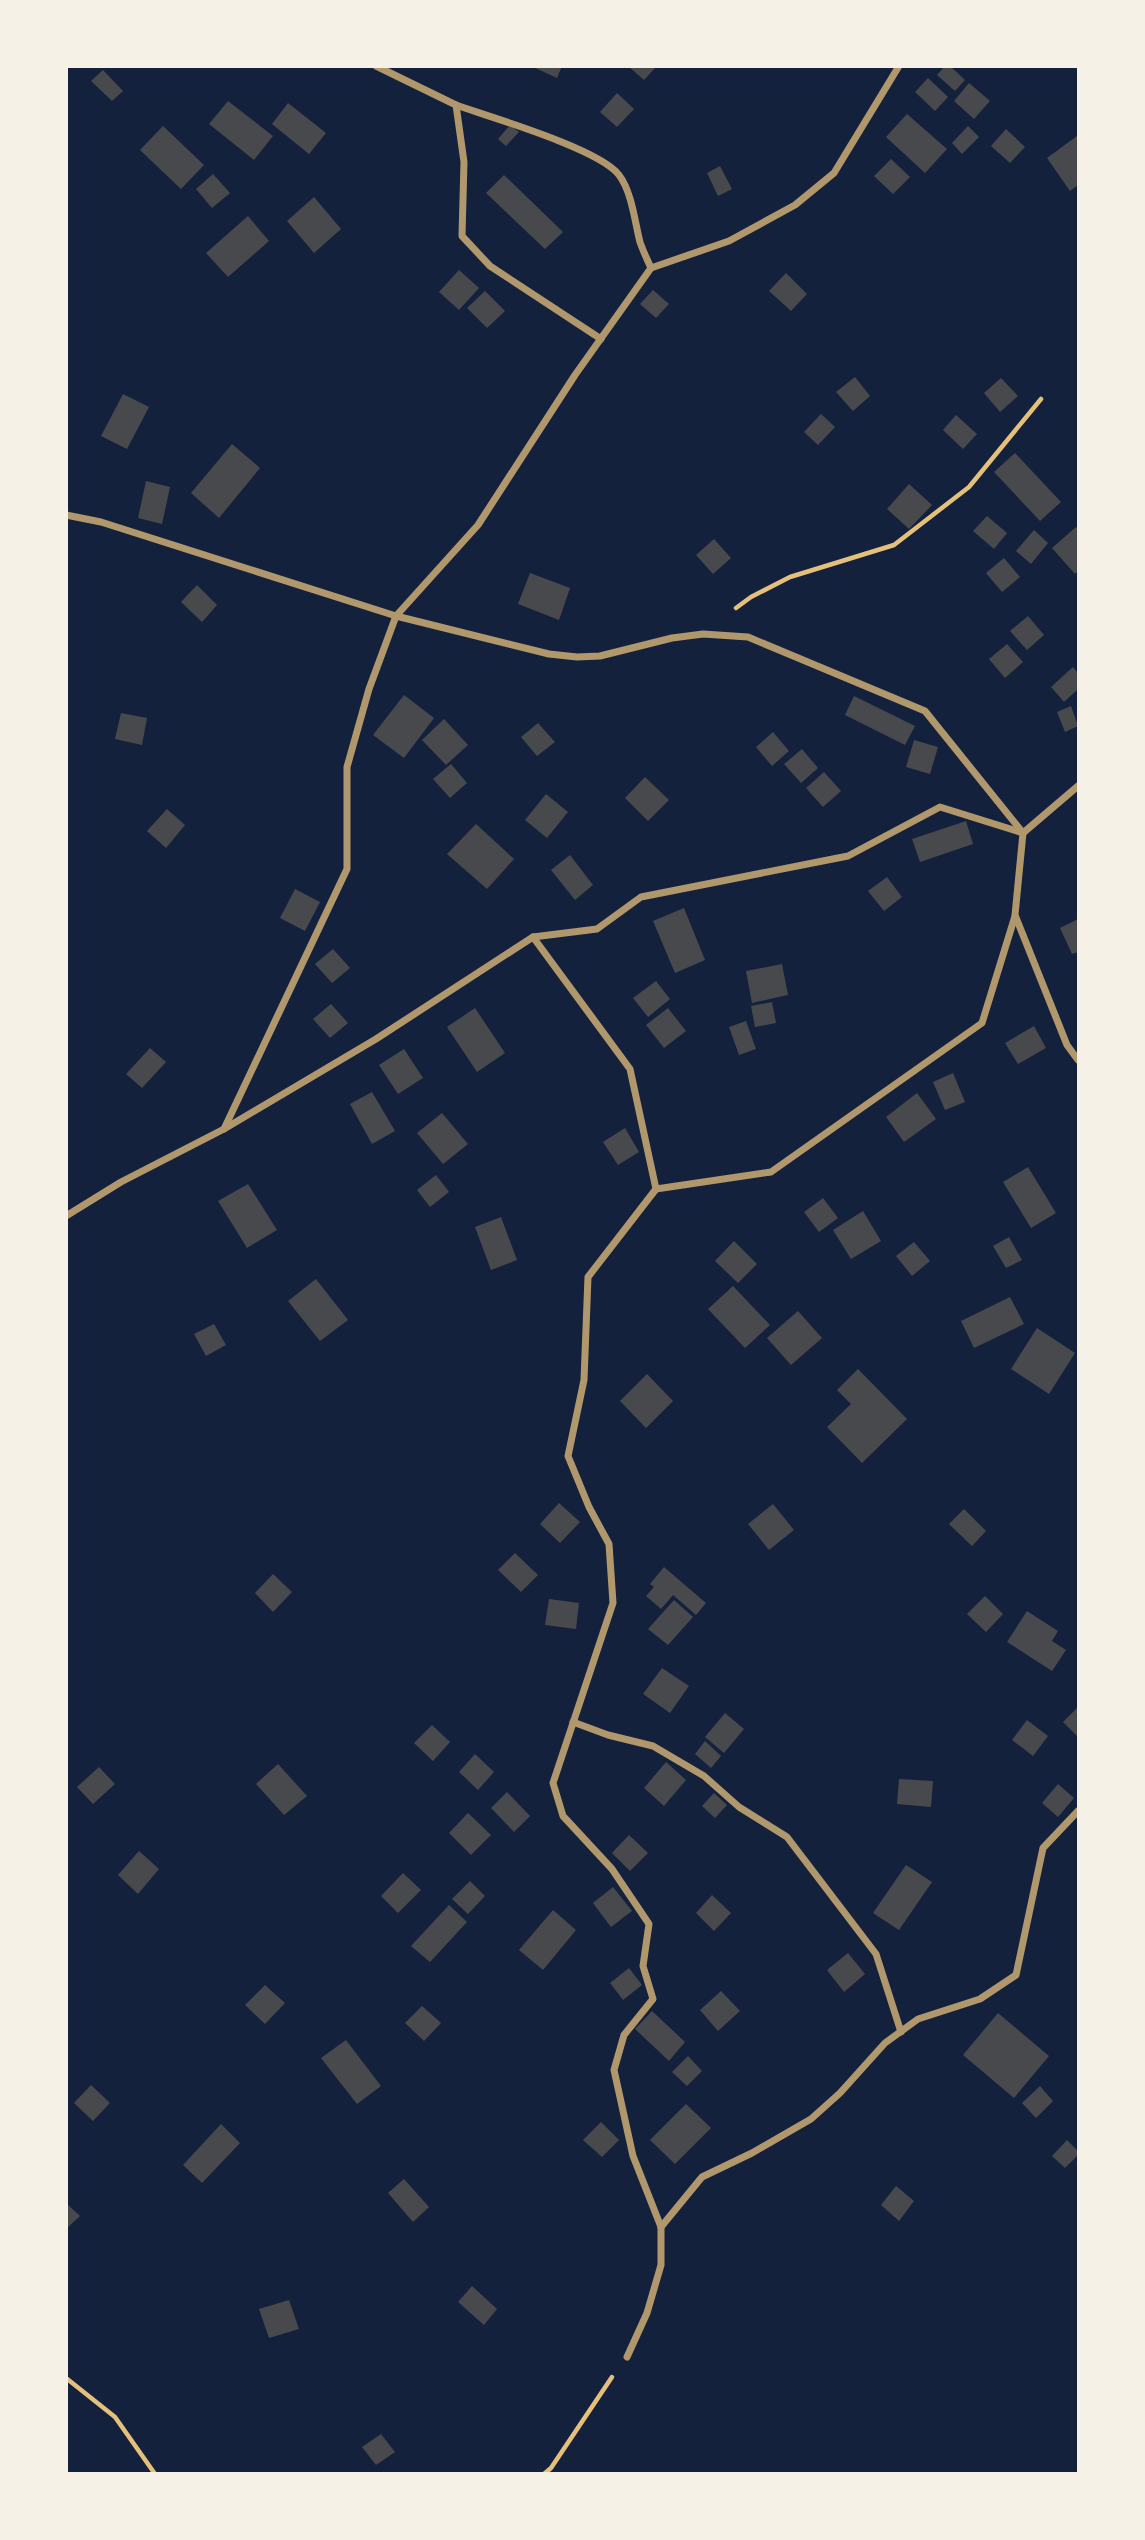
<svg xmlns="http://www.w3.org/2000/svg" width="1145" height="2540" viewBox="0 0 1145 2540" font-family="Lato,sans-serif">
	<style>
		.building { fill: #48494c }
		.lines { fill: none; stroke-linecap: round; stroke-linejoin: round }
		.path { stroke: #e5c07b; stroke-width: 4.5 }
		.minor { stroke: #b1986c; stroke-width: 7 }
	</style>
	<rect width="100%" height="100%" fill="#14213d"/>
	<!-- building -->
	<g class="building">
		<path d="M531,66H562L557,78Z"/>
		<path d="M628,66H657L644,80Z"/>
		<path d="M945,66H950L965,80L955,91L937,75Z"/>
		<path d="M103,70L123,91L112,101L91,81Z"/>
		<path d="M928,78L948,97L935,111L915,92Z"/>
		<path d="M969,83L990,101L974,119L954,101Z"/>
		<path d="M617,93L634,109L617,127L600,112Z"/>
		<path d="M228,101L273,136L254,160L209,124Z"/>
		<path d="M288,103L326,133L309,154L272,124Z"/>
		<path d="M907,114L947,149L925,173L886,137Z"/>
		<path d="M510,125L519,132L506,146L498,139Z"/>
		<path d="M163,126L204,165L181,189L140,150Z"/>
		<path d="M968,126L979,137L962,154L952,143Z"/>
		<path d="M1006,129L1025,147L1010,163L991,146Z"/>
		<path d="M1077,136L1078,139V185L1070,191L1047,158Z"/>
		<path d="M891,159L910,177L893,194L874,176Z"/>
		<path d="M720,166L732,189L718,196L707,173Z"/>
		<path d="M213,174L230,193L212,208L196,189Z"/>
		<path d="M504,175L563,232L545,249L486,193Z"/>
		<path d="M314,197L341,229L314,253L287,221Z"/>
		<path d="M248,216L269,241L228,277L206,253Z"/>
		<path d="M459,270L479,288L459,310L439,292Z"/>
		<path d="M786,273L807,294L791,311L769,291Z"/>
		<path d="M653,290L669,304L656,318L640,304Z"/>
		<path d="M485,291L505,311L487,328L467,308Z"/>
		<path d="M855,377L870,396L853,411L836,392Z"/>
		<path d="M1001,378L1018,396L1000,412L984,393Z"/>
		<path d="M123,394L149,407L127,449L101,436Z"/>
		<path d="M821,414L835,427L818,445L804,432Z"/>
		<path d="M956,415L977,434L963,449L943,430Z"/>
		<path d="M232,444L260,468L219,518L191,493Z"/>
		<path d="M1015,453L1061,502L1040,521L994,472Z"/>
		<path d="M146,481L170,487L162,524L138,518Z"/>
		<path d="M909,484L932,505L909,529L887,509Z"/>
		<path d="M987,516L1007,533L994,549L973,531Z"/>
		<path d="M1076,527L1078,530V571L1075,574L1052,548Z"/>
		<path d="M1034,530L1048,543L1031,564L1016,551Z"/>
		<path d="M714,539L731,558L713,574L696,555Z"/>
		<path d="M1004,558L1020,577L1002,592L986,573Z"/>
		<path d="M530,573L570,588L559,620L518,604Z"/>
		<path d="M197,585L217,605L202,622L181,602Z"/>
		<path d="M1028,616L1044,635L1027,650L1010,631Z"/>
		<path d="M1007,644L1023,662L1005,678L989,659Z"/>
		<path d="M1073,667L1078,673V689L1064,702L1051,687Z"/>
		<path d="M404,695L434,718L404,758L373,735Z"/>
		<path d="M854,696L915,726L905,745L845,715Z"/>
		<path d="M1071,706L1078,726L1065,732L1057,712Z"/>
		<path d="M121,713L147,718L142,745L115,739Z"/>
		<path d="M444,719L468,745L446,765L422,740Z"/>
		<path d="M538,723L555,742L537,756L521,737Z"/>
		<path d="M773,732L789,751L772,766L756,747Z"/>
		<path d="M914,740L938,747L930,774L906,767Z"/>
		<path d="M802,749L818,768L801,783L784,764Z"/>
		<path d="M451,764L467,783L450,798L433,779Z"/>
		<path d="M824,772L841,791L823,807L806,788Z"/>
		<path d="M645,777L669,800L648,821L625,798Z"/>
		<path d="M546,794L568,812L547,838L525,820Z"/>
		<path d="M167,809L185,825L166,848L147,831Z"/>
		<path d="M966,821L973,844L920,862L912,839Z"/>
		<path d="M476,824L514,859L487,889L447,854Z"/>
		<path d="M570,855L593,885L575,900L551,870Z"/>
		<path d="M887,877L902,897L884,911L868,891Z"/>
		<path d="M295,889L320,902L305,931L280,918Z"/>
		<path d="M684,908L705,960L675,973L653,921Z"/>
		<path d="M1078,919V952L1072,954L1060,928Z"/>
		<path d="M333,949L350,968L332,983L315,964Z"/>
		<path d="M782,964L788,995L752,1003L746,971Z"/>
		<path d="M656,981L670,999L648,1017L633,998Z"/>
		<path d="M772,1002L776,1023L755,1027L751,1006Z"/>
		<path d="M331,1004L348,1023L330,1038L313,1019Z"/>
		<path d="M475,1008L505,1053L477,1072L447,1027Z"/>
		<path d="M668,1008L686,1031L664,1048L646,1025Z"/>
		<path d="M746,1021L756,1049L739,1055L729,1027Z"/>
		<path d="M1034,1026L1046,1048L1018,1064L1005,1043Z"/>
		<path d="M150,1048L166,1062L142,1088L126,1074Z"/>
		<path d="M404,1049L423,1078L398,1094L379,1065Z"/>
		<path d="M953,1073L965,1102L945,1110L933,1082Z"/>
		<path d="M372,1092L395,1131L372,1144L350,1104Z"/>
		<path d="M917,1093L936,1119L904,1142L886,1117Z"/>
		<path d="M442,1113L468,1144L443,1164L417,1133Z"/>
		<path d="M625,1128L639,1152L618,1165L603,1142Z"/>
		<path d="M1028,1167L1056,1213L1031,1228L1003,1182Z"/>
		<path d="M436,1175L449,1192L430,1207L417,1190Z"/>
		<path d="M248,1184L277,1230L247,1248L218,1201Z"/>
		<path d="M823,1198L838,1218L819,1232L804,1212Z"/>
		<path d="M863,1211L881,1241L851,1259L833,1230Z"/>
		<path d="M501,1217L517,1260L491,1270L475,1227Z"/>
		<path d="M1009,1237L1022,1260L1006,1268L993,1246Z"/>
		<path d="M734,1241L757,1264L738,1283L715,1261Z"/>
		<path d="M914,1242L930,1261L912,1276L896,1256Z"/>
		<path d="M316,1279L348,1320L320,1341L288,1301Z"/>
		<path d="M733,1286L770,1325L745,1348L708,1309Z"/>
		<path d="M1010,1297L1024,1324L974,1348L961,1321Z"/>
		<path d="M798,1311L822,1338L791,1365L767,1338Z"/>
		<path d="M214,1324L226,1345L206,1356L194,1334Z"/>
		<path d="M1037,1328L1075,1353L1049,1394L1011,1369Z"/>
		<path d="M858,1369L907,1419L862,1463L827,1427L851,1404L837,1390Z"/>
		<path d="M647,1374L673,1401L646,1428L620,1401Z"/>
		<path d="M559,1503L580,1522L560,1543L540,1524Z"/>
		<path d="M773,1504L794,1530L769,1550L748,1524Z"/>
		<path d="M964,1509L986,1531L972,1546L949,1524Z"/>
		<path d="M515,1553L538,1575L521,1592L498,1570Z"/>
		<path d="M664,1567L706,1603L696,1615L673,1595L661,1609L646,1596L654,1587L650,1584Z"/>
		<path d="M273,1574L292,1592L273,1612L255,1593Z"/>
		<path d="M985,1596L1003,1614L986,1632L967,1614Z"/>
		<path d="M549,1599L579,1603L576,1629L545,1625Z"/>
		<path d="M674,1600L693,1617L668,1645L648,1629Z"/>
		<path d="M1027,1611L1058,1631L1052,1641L1066,1650L1052,1671L1007,1642Z"/>
		<path d="M662,1668L689,1686L670,1713L643,1694Z"/>
		<path d="M1078,1707V1737L1063,1722Z"/>
		<path d="M725,1713L744,1729L724,1753L705,1737Z"/>
		<path d="M1027,1720L1048,1736L1033,1756L1012,1740Z"/>
		<path d="M432,1725L450,1742L433,1761L414,1743Z"/>
		<path d="M705,1741L721,1756L711,1768L695,1754Z"/>
		<path d="M475,1754L494,1772L478,1790L459,1772Z"/>
		<path d="M666,1762L686,1780L664,1806L644,1788Z"/>
		<path d="M278,1764L307,1796L284,1815L256,1784Z"/>
		<path d="M99,1767L115,1784L93,1804L77,1787Z"/>
		<path d="M899,1779L933,1781L931,1807L897,1804Z"/>
		<path d="M1058,1784L1074,1798L1058,1817L1042,1803Z"/>
		<path d="M507,1792L530,1816L514,1832L491,1808Z"/>
		<path d="M714,1793L727,1805L715,1818L702,1806Z"/>
		<path d="M468,1813L491,1835L471,1855L449,1833Z"/>
		<path d="M629,1835L648,1853L630,1871L612,1853Z"/>
		<path d="M139,1851L159,1869L138,1894L118,1875Z"/>
		<path d="M906,1865L932,1882L899,1930L873,1913Z"/>
		<path d="M403,1873L421,1890L398,1913L381,1896Z"/>
		<path d="M470,1881L485,1896L468,1914L452,1899Z"/>
		<path d="M613,1887L632,1911L611,1927L593,1903Z"/>
		<path d="M712,1895L731,1913L714,1931L696,1913Z"/>
		<path d="M449,1905L467,1922L430,1962L411,1946Z"/>
		<path d="M553,1910L576,1930L543,1970L519,1950Z"/>
		<path d="M848,1953L865,1974L844,1992L827,1970Z"/>
		<path d="M629,1968L642,1985L623,2000L610,1983Z"/>
		<path d="M265,1985L285,2003L265,2024L245,2005Z"/>
		<path d="M721,1991L740,2011L718,2031L700,2010Z"/>
		<path d="M422,2006L441,2023L424,2041L405,2023Z"/>
		<path d="M652,2011L685,2042L669,2061L635,2029Z"/>
		<path d="M998,2013L1049,2056L1014,2098L963,2055Z"/>
		<path d="M346,2040L381,2086L357,2104L321,2058Z"/>
		<path d="M688,2056L702,2071L687,2086L672,2072Z"/>
		<path d="M91,2085L110,2103L93,2121L74,2103Z"/>
		<path d="M1040,2086L1053,2101L1036,2118L1022,2103Z"/>
		<path d="M686,2104L711,2128L675,2164L650,2140Z"/>
		<path d="M601,2122L619,2140L602,2157L583,2140Z"/>
		<path d="M221,2124L240,2143L202,2183L183,2165Z"/>
		<path d="M1067,2140L1078,2151V2155L1065,2168L1052,2156Z"/>
		<path d="M404,2179L429,2207L413,2222L388,2193Z"/>
		<path d="M896,2186L914,2201L899,2221L881,2205Z"/>
		<path d="M66,2203L80,2216L66,2229Z"/>
		<path d="M472,2286L497,2309L484,2325L458,2302Z"/>
		<path d="M289,2300L299,2329L269,2338L259,2309Z"/>
		<path d="M381,2434L395,2452L376,2465L362,2447Z"/>
	</g>
	<g class="lines">
		<!-- path -->
		<g class="path">
			<path d="M736,608L751,597L790,577L894,545L969,487L1041,399"/>
			<path d="M66,2378L115,2417L155,2474"/>
			<path d="M544,2474L551,2468L612,2377"/>
		</g>
		<!-- minor -->
		<g class="minor">
			<path d="M376,66L456,105L464,162L462,236L490,266L601,339"/>
			<path d="M456,105C490,117 600,149 619,175C632,192 635,223 640,242C643,251 647,259 651,268"/>
			<path d="M66,515L101,522L396,616L549,654L577,657L600,656L672,638L703,634L748,637L925,711L1023,833L1015,915L1067,1045L1078,1060"/>
			<path d="M533,937L630,1069L656,1189L588,1277L584,1380L568,1456L589,1507L609,1544L613,1603L553,1783L563,1816L612,1869L649,1924L643,1966L653,1999L624,2035L614,2070L633,2156L661,2227V2265L647,2313L627,2357"/>
			<path d="M224,1129L347,869V767L369,689L396,616L478,525L575,375L651,268L729,241L795,205L834,173L899,66"/>
			<path d="M656,1189L771,1172L982,1023L1015,916"/>
			<path d="M66,1216L121,1182L224,1129L376,1039L533,937L597,929L641,897L848,856L940,807L1023,833L1078,786"/>
			<path d="M573,1722L608,1735L653,1746L704,1776L739,1807L787,1837L876,1954L901,2032"/>
			<path d="M661,2227L702,2177L752,2153L811,2119L840,2093L885,2043L918,2019L980,1999L1016,1975L1043,1848L1078,1811"/>
		</g>
	</g>
	<!-- border -->
	<rect width="1145" height="2540" fill="none" stroke="#f6f1e7" stroke-width="136"/>
</svg>
